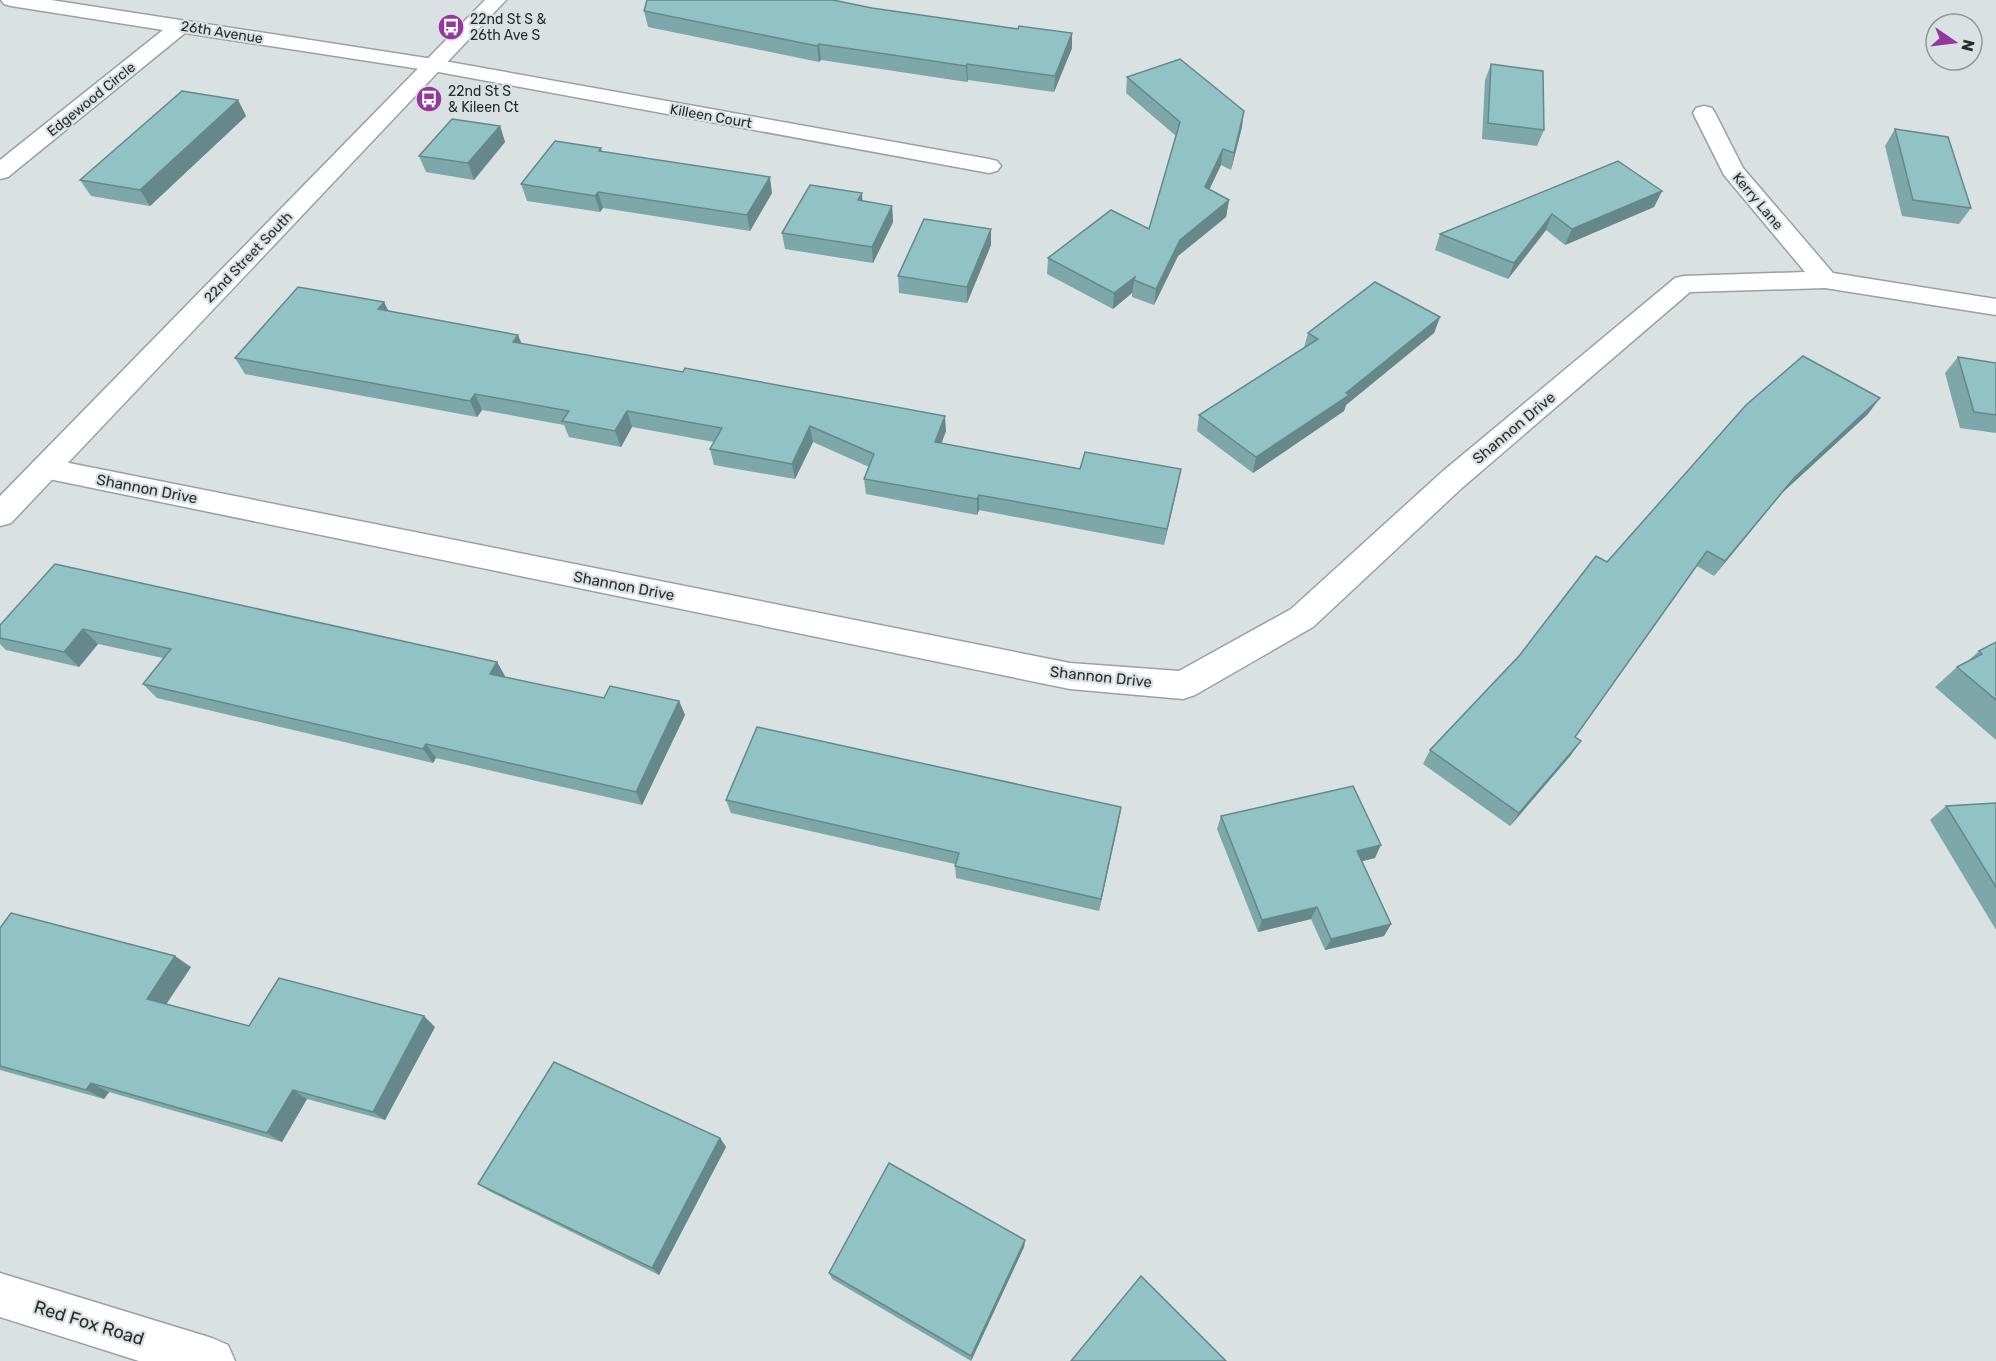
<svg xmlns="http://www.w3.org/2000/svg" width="1996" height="1361" viewBox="0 0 1996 1361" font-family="Rubik,sans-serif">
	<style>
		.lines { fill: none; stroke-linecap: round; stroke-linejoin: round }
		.minor-casing { stroke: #99a1a1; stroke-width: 3 }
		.tertiary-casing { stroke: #99a1a1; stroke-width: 3 }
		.minor { fill: #fff; fill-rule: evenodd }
		.tertiary { fill: #fff; fill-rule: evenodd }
		.wall { fill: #7da7a9 }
		.shaded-wall { fill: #66888a }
		.building { fill: #91c2c5; stroke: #66888a; stroke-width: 1.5 }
		.labels { text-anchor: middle; stroke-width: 4.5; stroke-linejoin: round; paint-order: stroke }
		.far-poi-label { font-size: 14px; fill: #292c2c; stroke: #d9e1e2; text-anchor: start }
		.far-street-label { font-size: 14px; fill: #292c2c; stroke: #d9e1e2 }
		.street-label { font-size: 15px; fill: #292c2c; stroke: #d9e1e2 }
		.near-street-label { font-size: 18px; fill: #292c2c; stroke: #d9e1e2 }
	</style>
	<rect width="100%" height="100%" fill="#d9e1e2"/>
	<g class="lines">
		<defs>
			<g id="minor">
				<path d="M1,0H51L433,59L989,159L997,161L1001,166L997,171L989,173L433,71L185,33L8,177L0,179V160L163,30L11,6L4,4Z"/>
				<path d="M1704,106L1712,108L1715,113L1743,168L1833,273L1996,299V315L1825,288L1690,292L1463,487L1313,627L1195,695L1183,699L1070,689L44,478L34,475L29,468L34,461L44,458L1070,663L1179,671L1291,609L1443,471L1675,278L1684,276L1805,272L1724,175L1693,113L1696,108Z"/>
				<path d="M0,1273L212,1338L228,1345L235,1361H139L0,1317Z"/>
			</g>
			<path id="tertiary" d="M485,0H506L11,523L0,526V496Z"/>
		</defs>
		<!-- minor casing -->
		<use href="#minor" class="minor-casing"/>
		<!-- tertiary casing -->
		<use href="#tertiary" class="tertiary-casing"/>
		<!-- minor -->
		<use href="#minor" class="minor"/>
		<!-- tertiary -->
		<use href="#tertiary" class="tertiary"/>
	</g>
	<!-- wall -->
	<g class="wall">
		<path d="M644,11L1018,29L1072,33V48L1054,92L968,80L967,82L821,60L819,62L648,27Z"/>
		<path d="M1491,64L1544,130L1537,146L1482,139L1485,80Z"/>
		<path d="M1127,77L1242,127L1231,170L1221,165L1209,189L1229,200L1226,217L1178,256L1154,305L1132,297V293L1113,309L1047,274L1048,258L1149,229L1176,136L1126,93Z"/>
		<path d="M238,100L246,116L150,206L91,196L80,180Z"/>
		<path d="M500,126L505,142L474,180L426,172L419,156Z"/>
		<path d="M1895,129L1971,208L1959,224L1902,216L1885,146Z"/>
		<path d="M601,148L602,152L772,193L750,231L603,208L600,212L527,201L521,184Z"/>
		<path d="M1662,191L1654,207L1565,245L1546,230L1508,279L1435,250L1440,234Z"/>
		<path d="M863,201L892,206L893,222L873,263L785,249L782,233Z"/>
		<path d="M991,229V245L967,303L899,293L898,276Z"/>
		<path d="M384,302L388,311L521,343L946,431L941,443L1080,469H1181L1164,545L979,510L977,515L866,494L864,479L869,467L813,442L795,479L714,465L710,449L714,442L632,427L621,447L569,437L564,425L482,410L477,417L245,374L235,358Z"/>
		<path d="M1440,317L1434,333L1346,405L1344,411L1253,473L1197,431L1199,415L1304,348L1308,333Z"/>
		<path d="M1958,357L1996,363V433L1960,428L1945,373Z"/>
		<path d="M1868,414L1782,493L1714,576L1697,566L1575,737L1571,755L1510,826L1423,764L1430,750L1607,562Z"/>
		<path d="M55,564L497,662L505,677L604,698L679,701L685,715L642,805L436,758L433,763L157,698L143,684L163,658L98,644L79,667L6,650L0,644V638Z"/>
		<path d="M1996,642V740L1935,687L1957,667L1968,661L1979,651Z"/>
		<path d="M726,800L1121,807L1099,911L956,878L955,864L731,813Z"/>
		<path d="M1996,803V930L1930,820L1946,806Z"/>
		<path d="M1221,816L1375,858L1362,861L1391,924L1384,936L1325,950L1311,919L1258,932L1217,829Z"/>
		<path d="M0,928L191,967L166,1004L249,1026L435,1027L385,1120L307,1099L282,1142L109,1092L104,1099L0,1070Z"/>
		<path d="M720,1138L726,1147L659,1275L489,1191L478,1184Z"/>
		<path d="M1025,1240L1024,1247L971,1361L832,1279L829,1273Z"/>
	</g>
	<!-- shaded-wall -->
	<g class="shaded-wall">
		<path d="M1072,33V48L1054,92L1055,76Z"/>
		<path d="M819,44L821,60L819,62L817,46Z"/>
		<path d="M967,64L968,80L967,82L966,66Z"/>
		<path d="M238,100L246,116L150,206L140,190Z"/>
		<path d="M1244,111L1242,127L1231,170L1234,153Z"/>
		<path d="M500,126L505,142L474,180L468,163Z"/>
		<path d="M1223,149L1221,165L1203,203L1205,187Z"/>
		<path d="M770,177L772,193L750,231L747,215Z"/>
		<path d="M1662,191L1654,207L1565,245L1572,229Z"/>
		<path d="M598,192L603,208L600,212L595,196Z"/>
		<path d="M862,193L863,209L858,200Z"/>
		<path d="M1229,200L1226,217L1178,256L1154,305L1156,289L1180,240Z"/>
		<path d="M892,206L893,222L873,263L872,247Z"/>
		<path d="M1552,214L1546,230L1508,279L1514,263Z"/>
		<path d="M991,229V245L967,303V287Z"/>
		<path d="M1135,277L1132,293L1113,309L1114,293Z"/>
		<path d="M384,302L392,318L378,309Z"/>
		<path d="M1440,317L1434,333L1346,405L1344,411L1253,473L1256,457L1346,393Z"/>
		<path d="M518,335L525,351L513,342Z"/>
		<path d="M475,394L482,410L477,417L470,401Z"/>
		<path d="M1880,398L1868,414L1782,493L1714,576L1725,561L1794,478Z"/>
		<path d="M627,411L632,427L621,447L615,431Z"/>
		<path d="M945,416L946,431L936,458L935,442Z"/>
		<path d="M810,426L813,442L795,479L792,464Z"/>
		<path d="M1181,469L1178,485L1164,545L1167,529Z"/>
		<path d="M979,495V510L977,515V499Z"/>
		<path d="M83,629L98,644L79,667L64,652Z"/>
		<path d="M497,662L505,676L498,688L490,674Z"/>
		<path d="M679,701L685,715L642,805L636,792Z"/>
		<path d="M1581,741L1571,755L1510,826L1519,813Z"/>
		<path d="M426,744L436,758L433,763L423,749Z"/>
		<path d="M1121,807L1119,820L1099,911L1101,899Z"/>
		<path d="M1381,845L1375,858L1351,864L1357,851Z"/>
		<path d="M1317,907L1311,919L1258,932L1262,920Z"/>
		<path d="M1391,924L1384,936L1325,950L1331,939Z"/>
		<path d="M175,956L191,967L163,1009L147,999Z"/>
		<path d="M424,1016L435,1027L385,1120L373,1112Z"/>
		<path d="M91,1083L109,1092L104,1099L86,1090Z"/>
		<path d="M293,1090L307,1099L282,1142L267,1133Z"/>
		<path d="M720,1138L726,1147L659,1275L652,1268Z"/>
		<path d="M1025,1240L1024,1247L971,1361V1356Z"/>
	</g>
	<!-- building -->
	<g class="building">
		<path d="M647,0H833L872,8L1018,29L1019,26L1072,33L1055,76L967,64L966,66L819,44L817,46L644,11Z"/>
		<path d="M1180,59L1244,111L1234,153L1223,149L1205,187L1229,200L1180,240L1156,289L1134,280L1135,277L1114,293L1048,258L1111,210L1149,229L1180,122L1127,77Z"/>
		<path d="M1491,64L1543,71L1544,130L1488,123Z"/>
		<path d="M182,91L238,100L140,190L80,180Z"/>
		<path d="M452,119L500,126L468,163L419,156Z"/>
		<path d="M1895,129L1948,137L1971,208L1913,200Z"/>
		<path d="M555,141L601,148L599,151L770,177L747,215L598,192L595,196L521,184Z"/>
		<path d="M1618,161L1662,191L1572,229L1552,214L1514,263L1440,234Z"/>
		<path d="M810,185L862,193L858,200L892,206L872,247L782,233Z"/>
		<path d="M924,219L991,229L967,287L898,276Z"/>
		<path d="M1375,282L1440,317L1346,393L1349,395L1256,457L1199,415L1318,339L1308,333Z"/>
		<path d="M298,287L384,302L378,309L518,335L513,342L683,372L685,368L945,416L935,442L1080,469L1085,452L1181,469L1167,529L979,495L977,499L864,479L874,454L810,426L792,464L710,449L722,428L627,411L615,431L562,421L569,411L475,394L470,401L235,358Z"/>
		<path d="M1803,356L1880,398L1794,478L1725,561L1707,551L1575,737L1581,741L1519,813L1430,750L1519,656L1596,556L1607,562L1746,405Z"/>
		<path d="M1958,357L1996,363V415L1974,412Z"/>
		<path d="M55,564L497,662L490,674L604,698L610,686L679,701L636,792L426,744L423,749L143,684L171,649L83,629L64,652L0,638V625Z"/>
		<path d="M1996,642V700L1957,667L1982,654L1979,651Z"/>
		<path d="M757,727L1121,807L1101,899L955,866L959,853L726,800Z"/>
		<path d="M1353,786L1381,845L1357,851L1391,924L1331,939L1317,907L1262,920L1221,816Z"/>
		<path d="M1996,803V887L1946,806Z"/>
		<path d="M11,913L175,956L147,999L249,1026L279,978L424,1016L373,1112L293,1090L267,1133L91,1083L86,1090L0,1066V928Z"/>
		<path d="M554,1062L720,1138L652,1268L478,1184Z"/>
		<path d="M889,1163L1025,1240L971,1356L829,1273Z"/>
		<path d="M1141,1276L1226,1361H1071Z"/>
	</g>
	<!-- icons -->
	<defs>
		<symbol id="bus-disc" viewBox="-11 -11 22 22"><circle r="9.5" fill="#95359e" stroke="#d9e1e2"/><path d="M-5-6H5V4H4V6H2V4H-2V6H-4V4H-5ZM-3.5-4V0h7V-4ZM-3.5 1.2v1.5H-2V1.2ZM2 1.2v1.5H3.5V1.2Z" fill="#fff"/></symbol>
	</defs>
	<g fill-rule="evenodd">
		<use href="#bus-disc" x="436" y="12" width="30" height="30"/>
		<use href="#bus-disc" x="414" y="84" width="30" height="30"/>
	</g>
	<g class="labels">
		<!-- far-poi labels -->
		<g class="far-poi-label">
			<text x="470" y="24">22nd St S &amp;<tspan x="470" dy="16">26th Ave S</tspan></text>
			<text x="448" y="96">22nd St S<tspan x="448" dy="16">&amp; Kileen Ct</tspan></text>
		</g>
		<!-- far-street labels -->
		<g class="far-street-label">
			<text transform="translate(222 32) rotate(9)" y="5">26th Avenue</text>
			<text transform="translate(91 99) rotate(-39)" y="5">Edgewood Circle</text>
			<text transform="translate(711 116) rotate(10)" y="5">Killeen Court</text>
			<text transform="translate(1758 201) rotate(50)" y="5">Kerry Lane</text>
			<text transform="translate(248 257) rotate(-46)" y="5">22nd Street South</text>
		</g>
		<!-- street labels -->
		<g class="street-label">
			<text transform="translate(1514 428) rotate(-40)" y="5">Shannon Drive</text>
			<text transform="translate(147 489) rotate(11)" y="5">Shannon Drive</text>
			<text transform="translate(624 586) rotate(11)" y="5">Shannon Drive</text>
			<text transform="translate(1101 677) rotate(6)" y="5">Shannon Drive</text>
		</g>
		<!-- near-street labels -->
		<g class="near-street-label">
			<text transform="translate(89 1323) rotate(17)" y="6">Red Fox Road</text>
		</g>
	</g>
	<!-- north arrow -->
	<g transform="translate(1954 42) rotate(104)"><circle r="28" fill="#d9e1e2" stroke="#939999" stroke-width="1.5"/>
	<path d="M0-4.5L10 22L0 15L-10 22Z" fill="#95359e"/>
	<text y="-9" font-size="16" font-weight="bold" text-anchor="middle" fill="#292c2c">N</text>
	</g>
</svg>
